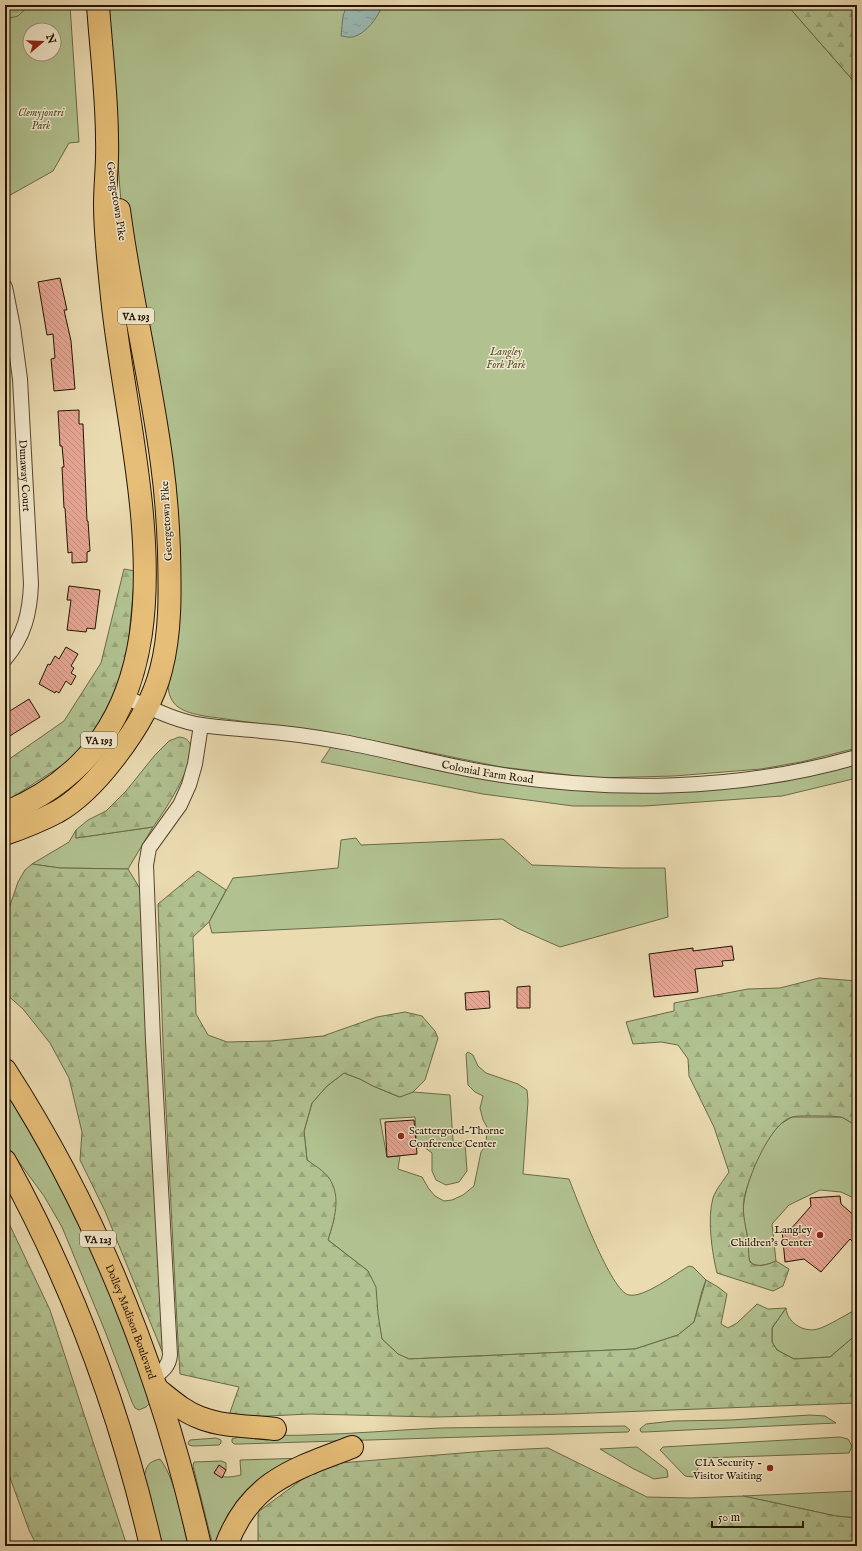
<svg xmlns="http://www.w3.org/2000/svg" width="862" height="1551" viewBox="0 0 862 1551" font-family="'IM FELL English',serif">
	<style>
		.green { fill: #b1c190; stroke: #6a6a48; fill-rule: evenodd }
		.forest { fill: url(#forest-firs); stroke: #6a6a48 }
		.wetland { fill: url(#wetland-marsh); stroke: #6a6a48 }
		.water { fill: url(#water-ripples); stroke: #6a776b }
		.building { fill: url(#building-back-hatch); stroke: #231300 }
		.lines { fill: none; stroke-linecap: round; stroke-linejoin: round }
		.street-casing { stroke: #55452c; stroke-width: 16 }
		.primary-casing { stroke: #231300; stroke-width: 24 }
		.street { stroke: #f2e8cc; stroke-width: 14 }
		.primary { stroke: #e6be78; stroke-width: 22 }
		.poi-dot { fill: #8f2418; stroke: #f2e8cc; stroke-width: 1.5 }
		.labels { text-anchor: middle; stroke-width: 3; stroke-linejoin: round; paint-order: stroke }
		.shield { fill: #f2e8cc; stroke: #61533d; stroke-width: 1 }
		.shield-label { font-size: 10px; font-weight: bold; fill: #231300 }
		.park-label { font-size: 11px; font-style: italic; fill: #555032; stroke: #f2e8cc }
		.street-label { font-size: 11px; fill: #231300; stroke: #f2e8cc }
		.poi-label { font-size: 11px; fill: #231300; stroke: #f2e8cc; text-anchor: end }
	</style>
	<defs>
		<pattern id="forest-firs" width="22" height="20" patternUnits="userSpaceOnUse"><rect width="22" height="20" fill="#b1c190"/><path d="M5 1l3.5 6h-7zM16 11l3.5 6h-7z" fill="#98a57a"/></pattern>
		<pattern id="wetland-marsh" width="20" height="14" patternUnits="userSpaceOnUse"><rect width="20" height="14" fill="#b1c190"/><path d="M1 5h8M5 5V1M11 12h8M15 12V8" fill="none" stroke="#98a57a"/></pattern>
		<pattern id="water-ripples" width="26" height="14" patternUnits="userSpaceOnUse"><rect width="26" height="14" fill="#9ab9b3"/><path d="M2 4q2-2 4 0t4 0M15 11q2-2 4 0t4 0" fill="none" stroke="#849e98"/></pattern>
		<pattern id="building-back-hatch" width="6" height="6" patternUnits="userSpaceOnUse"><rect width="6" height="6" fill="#e6a694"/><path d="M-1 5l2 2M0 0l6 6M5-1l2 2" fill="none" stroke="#c58e7e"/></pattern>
	</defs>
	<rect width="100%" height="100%" fill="#ebdbb1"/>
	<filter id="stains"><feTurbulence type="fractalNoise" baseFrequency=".005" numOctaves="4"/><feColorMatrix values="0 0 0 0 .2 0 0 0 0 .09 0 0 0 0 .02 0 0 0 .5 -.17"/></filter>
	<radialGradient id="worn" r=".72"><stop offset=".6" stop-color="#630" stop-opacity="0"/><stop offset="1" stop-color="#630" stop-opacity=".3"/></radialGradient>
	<!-- green -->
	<g class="green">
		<path d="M5,5H70L79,142L69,143L53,171L5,198ZM30,30H54V54H30Z"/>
		<path d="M105,5H787L857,85V748L801,762L761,769L674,776L595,778L501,767L350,736L204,716C183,712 168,707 168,683L174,614L121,202Z"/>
		<path d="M331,747L380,756L622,791L857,761V778L782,796L645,806H573L483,794L321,762Z"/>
		<path d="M153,827L128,869L60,868L32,864L69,842L76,830V838Z"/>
		<path d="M356,838L361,845L503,839L532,865L621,868H665L668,917L560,947L517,928L502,919L212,933L209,922L233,878L338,868L341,840Z"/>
		<path d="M468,1052L473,1055L478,1066L486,1073L518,1084L527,1090L528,1101L523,1174L569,1179C577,1199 611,1292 629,1295C644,1298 675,1274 689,1266L693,1267L706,1280L702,1291L694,1322L678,1335L635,1349L409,1359L398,1354L382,1339L368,1271L328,1240L334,1219L328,1177L307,1160L304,1131L312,1103L327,1086L344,1073L360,1079L373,1086L399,1097L413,1092L450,1095L453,1141L465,1142L467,1171L459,1182L446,1185L436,1180L432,1171V1153L424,1147L417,1148L415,1117L380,1119L387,1157L400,1156L398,1169L422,1177L429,1189L435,1196L444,1201L452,1200L463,1195L474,1186L481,1152L486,1145L487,1127L483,1120L480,1108L483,1096L475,1092L468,1085L466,1054Z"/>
		<path d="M5,1092C23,1117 38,1143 52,1170C91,1243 121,1321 149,1399L150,1403L146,1407L139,1410L135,1408L132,1402L105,1331L62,1227L44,1196L5,1143Z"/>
		<path d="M792,1117H842L857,1126V1202L854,1198L841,1192L820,1190L789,1205L772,1224L776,1261C769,1264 753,1270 749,1259C747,1254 749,1247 748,1241C747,1232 744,1223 743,1214C743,1187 761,1141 782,1123C785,1121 789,1119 792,1117Z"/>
		<path d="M786,1308C787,1322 803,1333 818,1329C828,1326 847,1314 857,1309V1334L830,1357L794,1359L777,1350L772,1342V1328Z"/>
		<path d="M810,1415L825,1416L836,1423L645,1432H641L640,1429L646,1424L673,1421L731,1420Z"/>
		<path d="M625,1426L630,1430L628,1432L240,1444H234L232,1442V1439C242,1434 293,1436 307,1435C352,1434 396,1430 440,1428C502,1427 564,1427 625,1426Z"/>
		<path d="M840,1437L848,1439L852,1446L849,1453L704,1458L693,1477L685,1476L660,1450L663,1447Z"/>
		<path d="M216,1438L221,1440V1443L219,1445L193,1446L189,1445L188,1443L190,1440Z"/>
		<path d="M637,1447L667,1470L668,1477L654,1479L632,1468L600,1449Z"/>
		<path d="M307,1458L220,1546H213L193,1466L194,1462L222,1461L226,1463V1470L219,1466L214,1473C224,1479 231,1477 241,1475L240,1460Z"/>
		<path d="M160,1459C176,1480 182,1520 188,1546H156L144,1477C147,1465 148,1462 160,1459Z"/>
		<path d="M857,1491V1518L836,1516L743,1496Z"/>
	</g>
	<!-- forest -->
	<g class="forest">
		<path d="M787,5H857V85Z"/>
		<path d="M124,569L135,571L125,680L80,754L5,802V762L64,721L101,663Z"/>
		<path d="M179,737C214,739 162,815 153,827L76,838V830L88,820L106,811L126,791L155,755L169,741Z"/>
		<path d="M32,864L60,868L128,869L139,887L141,895L166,1361L105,1211L80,1160L82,1132L69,1078L50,1043L23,1009L5,993V920L18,882L25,870Z"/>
		<path d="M198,871L226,890L209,922L193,937L196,1014L208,1035L227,1042L271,1041L323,1036L377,1017L405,1012L422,1016L435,1031L438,1038L425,1080L413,1092L400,1097L373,1086L360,1079L344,1073L327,1086L312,1103L304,1131L307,1160C314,1165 324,1171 329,1178C342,1197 334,1220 328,1240L368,1271L376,1287L378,1314L382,1339L398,1354L409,1359L635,1349L678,1335L694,1322L706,1280L718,1287L727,1294L721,1324L728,1328L737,1323L757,1304L768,1309L786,1308L772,1328V1342L777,1350L794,1359L830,1357L857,1334V1403L566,1414L434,1417L309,1414L228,1418L239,1387L180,1374L178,1342L164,1070L158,904Z"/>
		<path d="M819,978L857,981V1126C852,1124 847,1119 841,1117C836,1116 797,1115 792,1117C770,1123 748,1178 744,1199C742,1211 745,1223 747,1235C749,1241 748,1259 750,1262C757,1269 769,1264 776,1261L789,1269L783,1286L773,1291L717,1273C712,1253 707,1218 713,1198C716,1189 724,1180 729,1172L714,1127L689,1076L688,1059L678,1045L661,1042L633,1044L626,1022L674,1011V1003L748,989L780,988Z"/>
		<path d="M5,1215L50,1310L127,1546H37L29,1530L5,1464Z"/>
		<path d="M548,1448L647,1497L691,1498L743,1496L836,1516L857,1518V1546H258V1512L312,1472L340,1463L486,1451Z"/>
	</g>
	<!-- wetland -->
	<path class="wetland" d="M5,5H30L18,16L10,18L5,14Z"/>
	<!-- water -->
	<path class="water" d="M347,5H383C377,18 367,33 353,37C349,38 344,36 341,36L343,16Z"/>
	<!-- building -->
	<g class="building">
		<path d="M60,278L67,310H64L71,341L75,389L54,391L51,359L55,358L53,334L47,335L38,282Z"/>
		<path d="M79,410V424H83L87,521H88L90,551L87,552V562L72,563V552L68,553L65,508H64L62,467H64L62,446H60L58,411Z"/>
		<path d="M69,586L100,590L95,629L87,628L86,632L67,630L71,600H67Z"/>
		<path d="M66,647L78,654L71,666L74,668L71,673L76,676L71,685L66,681L59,693L56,691L55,693L39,684L48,664L50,665L55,656L59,659Z"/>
		<path d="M29,699L40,717L5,739V714Z"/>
		<path d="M732,946L734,960L722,961L723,966L695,969L698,992L654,997L649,954L693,948V951Z"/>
		<path d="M530,986V1008H517V987Z"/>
		<path d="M489,991L490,1008L466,1010L465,993Z"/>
		<path d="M414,1120L417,1154L387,1157L385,1122Z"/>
		<path d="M840,1196L841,1204L857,1218V1246L850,1239L821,1272L804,1259L785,1262L782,1230H790L811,1206L810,1198Z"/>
		<path d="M219,1465L226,1470L222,1478L214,1473Z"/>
	</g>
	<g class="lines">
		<defs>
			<g id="street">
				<path id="s1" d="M5,287L13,327L20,379L31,584C30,613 24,637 5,659"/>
				<path id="s2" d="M125,697C149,707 175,721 202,725C221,728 242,729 261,731C289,733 316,737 343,742C392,751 440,765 490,773C611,793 739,791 857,757"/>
				<path d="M153,1378C162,1371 169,1367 170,1355L153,1040L146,865L149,848L180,805L189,785L195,764L201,725"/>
			</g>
			<g id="primary">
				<path d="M5,813C218,724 129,468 112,297C109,266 105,235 105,205C105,183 108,162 107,140C107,95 101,50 98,5"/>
				<path d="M5,834C22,828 40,821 57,812C80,799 99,778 115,757C135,731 153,702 161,670C171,632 170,591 169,551C168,522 166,493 162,464C151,379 130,295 119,210"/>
				<path id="s3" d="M5,1070C99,1215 162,1378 200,1546"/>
				<path d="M5,1161C72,1282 120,1411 151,1546"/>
				<path d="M157,1389C171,1400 184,1412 201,1418C224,1427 251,1426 275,1429"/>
				<path d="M226,1546C249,1482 294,1469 352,1447"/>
			</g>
		</defs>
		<!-- street casing -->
		<use href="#street" class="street-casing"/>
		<!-- primary casing -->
		<use href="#primary" class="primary-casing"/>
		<!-- street -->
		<use href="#street" class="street"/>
		<!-- primary -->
		<use href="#primary" class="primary"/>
	</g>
	<!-- markers -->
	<g class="poi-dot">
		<circle cx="401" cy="1136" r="4"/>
		<circle cx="820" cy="1235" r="4"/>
		<circle cx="770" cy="1468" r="4"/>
	</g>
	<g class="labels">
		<!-- shield labels -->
		<g class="shield">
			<rect x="118" y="308" width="36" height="16" rx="3"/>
			<rect x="81" y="732" width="36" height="16" rx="3"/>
			<rect x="80" y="1231" width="36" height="16" rx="3"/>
		</g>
		<g class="shield-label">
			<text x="136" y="320">VA 193</text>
			<text x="99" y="744">VA 193</text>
			<text x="98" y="1243">VA 123</text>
		</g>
		<!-- park labels -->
		<g class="park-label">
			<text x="41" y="116">Clemyjontri<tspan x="41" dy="13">Park</tspan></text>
			<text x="506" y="355">Langley<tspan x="506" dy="13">Fork Park</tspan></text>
		</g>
		<!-- street labels -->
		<g class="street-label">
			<text transform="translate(117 201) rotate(81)" y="4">Georgetown Pike</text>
			<text dy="4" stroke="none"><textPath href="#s1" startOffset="190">Dunaway Court</textPath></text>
			<text transform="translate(166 521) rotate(-93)" y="4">Georgetown Pike</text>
			<text dy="4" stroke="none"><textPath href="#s2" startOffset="372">Colonial Farm Road</textPath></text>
			<text dy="4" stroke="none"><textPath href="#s3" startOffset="282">Dolley Madison Boulevard</textPath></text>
		</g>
		<!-- poi labels -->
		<g class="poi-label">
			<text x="409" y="1134" text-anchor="start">Scattergood-Thorne<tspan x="409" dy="13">Conference Center</tspan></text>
			<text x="812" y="1233">Langley<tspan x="812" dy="13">Children’s Center</tspan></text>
			<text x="762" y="1466">CIA Security -<tspan x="762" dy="13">Visitor Waiting</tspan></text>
		</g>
	</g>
	<!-- margin -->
	<rect width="862" height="1551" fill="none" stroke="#ebdbb1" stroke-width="20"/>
	<rect x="6" y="6" width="850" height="1539" fill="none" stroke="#231300" stroke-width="2"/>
	<rect x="10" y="10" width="842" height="1531" fill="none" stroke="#231300"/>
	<!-- north arrow -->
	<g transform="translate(42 42) rotate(71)"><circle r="19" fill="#f2e8cc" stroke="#9f937a"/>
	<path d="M0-3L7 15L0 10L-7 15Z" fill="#8f2418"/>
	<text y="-6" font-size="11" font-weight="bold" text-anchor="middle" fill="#231300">N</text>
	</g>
	<!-- scale -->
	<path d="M712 1521v6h91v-6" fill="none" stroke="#231300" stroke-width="2"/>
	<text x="718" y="1521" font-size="12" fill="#231300" stroke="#f2e8cc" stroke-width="3" paint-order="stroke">50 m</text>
	<rect width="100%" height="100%" filter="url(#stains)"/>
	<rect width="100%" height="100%" fill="url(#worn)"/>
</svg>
